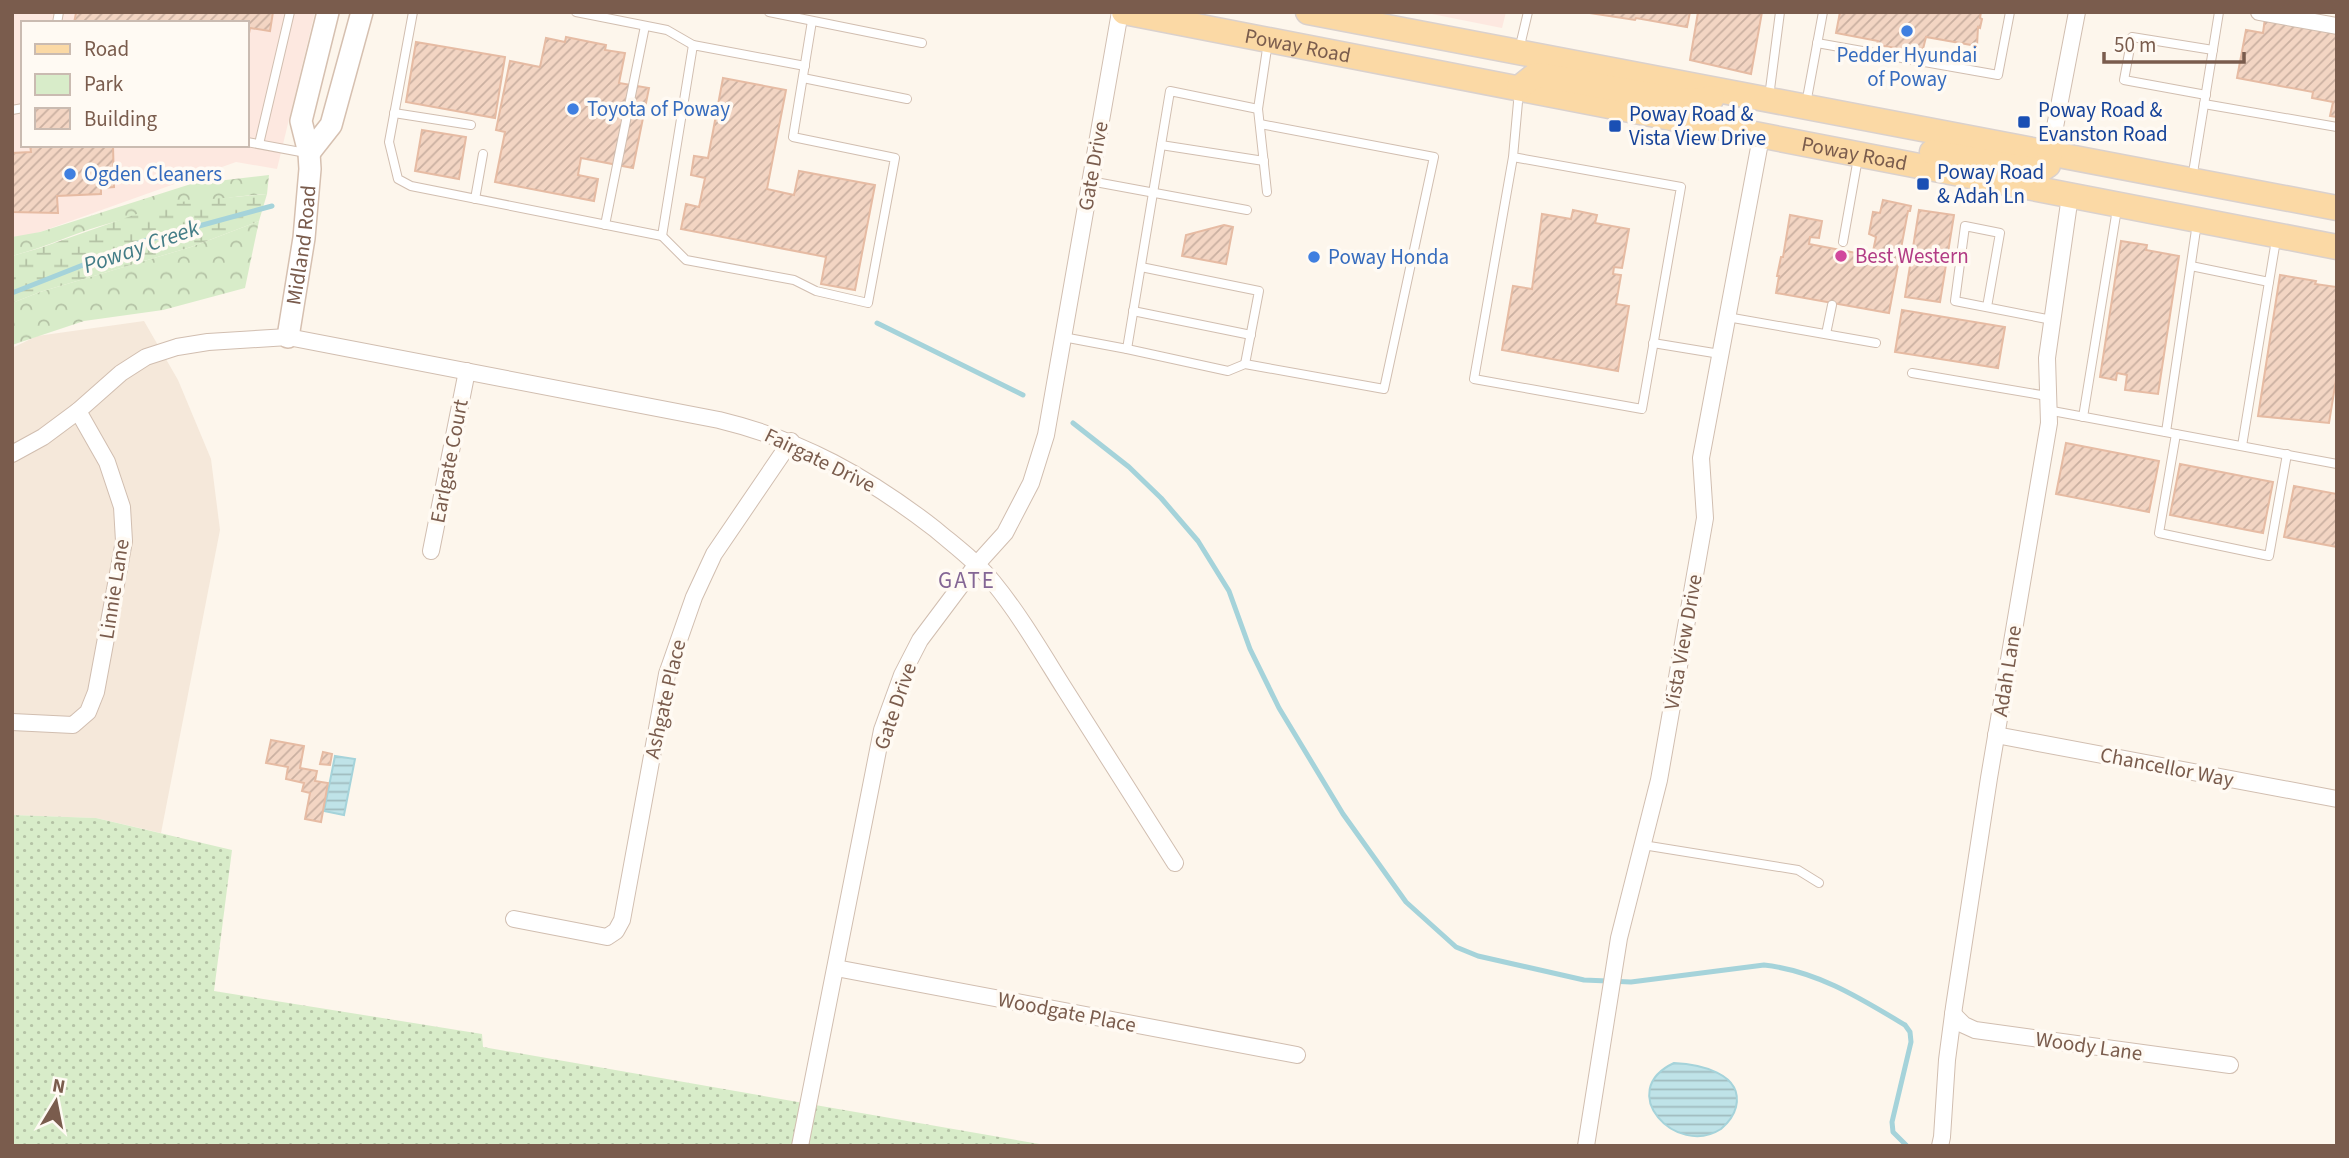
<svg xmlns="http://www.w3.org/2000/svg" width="2349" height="1158" viewBox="0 0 2349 1158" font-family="'Source Sans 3',sans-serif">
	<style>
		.residential { fill: #f5e8da }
		.commercial { fill: #fde8e0; fill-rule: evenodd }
		.green { fill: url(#green-dots) }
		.forest { fill: url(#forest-crowns) }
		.wetland { fill: url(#wetland-marsh) }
		.water { fill: url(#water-rules); stroke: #a5d3da; stroke-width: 2 }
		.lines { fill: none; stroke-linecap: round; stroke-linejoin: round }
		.stream { stroke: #a5d3da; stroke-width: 5 }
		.building { fill: url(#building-hatch); stroke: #e6bba3; stroke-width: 2 }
		.lane-casing { stroke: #d1beb0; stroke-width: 10 }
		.street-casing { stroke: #d1beb0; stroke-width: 18 }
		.secondary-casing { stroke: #d6c0b0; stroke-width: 24 }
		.primary-casing { stroke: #dad1cd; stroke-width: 27 }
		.lane { stroke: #fff; stroke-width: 8 }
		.street { stroke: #fff; stroke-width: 16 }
		.secondary { stroke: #fff; stroke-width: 21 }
		.primary { stroke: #fbd9a5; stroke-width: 24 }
		.shop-dot { fill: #3f7fe0; stroke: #fffaf3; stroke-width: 2.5 }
		.transit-dot { fill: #1a4fb4; stroke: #fffaf3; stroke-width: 2.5 }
		.hotel-dot { fill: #d1479c; stroke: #fffaf3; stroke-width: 2.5 }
		.labels { text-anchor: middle; stroke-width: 7; stroke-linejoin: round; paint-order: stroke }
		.street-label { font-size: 21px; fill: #7a5c4d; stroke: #fffaf3 }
		.shop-label { font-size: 21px; fill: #366cbe; stroke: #fffaf3; text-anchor: start }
		.transit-label { font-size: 21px; fill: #164399; stroke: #fffaf3; text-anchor: start }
		.hotel-label { font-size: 21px; fill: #b23c85; stroke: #fffaf3; text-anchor: start }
		.water-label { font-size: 23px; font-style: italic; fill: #437c86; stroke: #fffaf3 }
		.neighbourhood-label { font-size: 23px; letter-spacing: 2px; fill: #846695; stroke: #fffaf3 }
	</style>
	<defs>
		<pattern id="green-dots" width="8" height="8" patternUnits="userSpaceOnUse" patternTransform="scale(1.75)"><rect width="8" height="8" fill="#d8ecc9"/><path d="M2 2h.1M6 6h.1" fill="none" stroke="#b4c2a5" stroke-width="1.8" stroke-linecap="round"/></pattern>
		<pattern id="forest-crowns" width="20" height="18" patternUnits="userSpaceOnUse" patternTransform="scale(1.75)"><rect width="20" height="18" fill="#d8ecc9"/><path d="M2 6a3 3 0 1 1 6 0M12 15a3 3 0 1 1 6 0" fill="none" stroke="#b4c2a5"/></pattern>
		<pattern id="wetland-marsh" width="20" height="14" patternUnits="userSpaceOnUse" patternTransform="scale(1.75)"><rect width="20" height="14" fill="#d8ecc9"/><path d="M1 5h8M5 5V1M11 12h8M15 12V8" fill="none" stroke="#b4c2a5"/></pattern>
		<pattern id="water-rules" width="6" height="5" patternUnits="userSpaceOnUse" patternTransform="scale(1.75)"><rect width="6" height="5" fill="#bfe3e8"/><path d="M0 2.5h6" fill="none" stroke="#a0bbbe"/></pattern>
		<pattern id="building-hatch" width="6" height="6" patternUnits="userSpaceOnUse" patternTransform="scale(1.75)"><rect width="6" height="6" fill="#f3d5c3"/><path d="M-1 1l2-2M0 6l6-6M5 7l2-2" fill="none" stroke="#cab0a1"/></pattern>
	</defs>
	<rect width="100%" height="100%" fill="#fdf6ec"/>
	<!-- residential -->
	<path class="residential" d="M144,321L178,380L211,459L220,530L161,833L96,818L12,815V348L37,336Z"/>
	<!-- commercial -->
	<g class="commercial">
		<path d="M12,12H315L277,169L236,162L40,232L12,239ZM23,23H247V145H23Z"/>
		<path d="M1422,12H1506L1502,28Z"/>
	</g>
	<!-- green -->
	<path class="green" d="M12,815L96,818L232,850L214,991L482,1034L483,1047L1051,1146H12Z"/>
	<!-- forest -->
	<g class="forest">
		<path d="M269,175L267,194C217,197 162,209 114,222C79,231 47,247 12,256V237L40,232L191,184Z"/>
		<path d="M259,221L245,288L163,310L84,321L12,345V303L40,292L191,247Z"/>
	</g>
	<!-- wetland -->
	<path class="wetland" d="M267,194L259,221L191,247L40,292L12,303V256L40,248L168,203Z"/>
	<!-- water -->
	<g class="water">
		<path d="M335,756L355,759L344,815L324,811Z"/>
		<path d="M1674,1063C1698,1064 1744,1073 1736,1107C1734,1115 1728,1123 1721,1129C1676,1158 1614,1091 1674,1063Z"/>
	</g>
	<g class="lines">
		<!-- stream -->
		<g class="stream">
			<path d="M12,293L144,241L272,206"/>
			<path d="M877,323L1023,395"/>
			<path d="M1073,423L1129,467L1161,498L1198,541L1229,591L1250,649L1279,708L1343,814L1406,902L1456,947L1478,956L1584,980L1631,982L1764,965C1817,971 1860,998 1905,1025L1910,1032L1911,1042L1892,1122L1893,1132L1907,1146"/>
		</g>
	</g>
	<!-- building -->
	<g class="building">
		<path d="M273,12L270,31L250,28L247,44V23H74L76,13H73Z"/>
		<path d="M1583,12H1690L1687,27L1636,18L1635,20Z"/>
		<path d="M1698,12H1762L1751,74L1690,60Z"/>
		<path d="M1840,12H1981L1980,18L1982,19L1980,28L1978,27L1977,46L1926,37L1923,49L1904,45L1903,49L1877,45L1878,41L1836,33Z"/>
		<path d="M2265,18L2337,32V117L2330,116L2333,102L2312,98L2313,92L2237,78L2246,30L2263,33Z"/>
		<path d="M566,37L606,45L605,50L625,53L619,83L649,88L633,168L581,158L578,175L598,179L594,201L495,182L505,132L496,130L510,61L540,67L546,38L565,42Z"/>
		<path d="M416,42L505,57L495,118L406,102Z"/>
		<path d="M723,78L786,90L767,189L794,195L799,171L875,185L855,290L821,284L826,257L681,229L686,204L699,207L705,178L691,175L694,156L708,158Z"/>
		<path d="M422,130L466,137L459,179L415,171Z"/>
		<path d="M30,145H113L114,187L101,188V194L57,196L58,213L12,212V153L31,152Z"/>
		<path d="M1883,200L1911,206L1910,211H1908L1889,313L1776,293L1779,276H1777L1781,257H1783L1790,215L1822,221L1819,238L1810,237L1809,244L1872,256L1876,237L1869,234L1873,212L1880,213Z"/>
		<path d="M1573,210L1597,215L1595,223L1629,229L1622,268L1614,267L1613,274L1621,275L1616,304L1629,306L1618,371L1502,350L1513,286L1532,289L1542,214L1571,219Z"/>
		<path d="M1919,210L1954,215L1940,302L1905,297Z"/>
		<path d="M1224,225L1233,227L1226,264L1182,256L1186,235Z"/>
		<path d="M2121,241L2147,245L2146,250L2179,256L2158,394L2125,390L2127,375L2117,373L2116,380L2100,377Z"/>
		<path d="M2280,275L2316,281L2315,284L2337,287V374L2329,423L2258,416Z"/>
		<path d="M1902,310L2005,327L1998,368L1895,352Z"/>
		<path d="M2066,443L2159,461L2149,512L2056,494Z"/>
		<path d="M2180,464L2273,482L2263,533L2170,515Z"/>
		<path d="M2294,486L2337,494V547L2284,537Z"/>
		<path d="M271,740L304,746L300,768L317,771L315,781L328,783L321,822L305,819L310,793L302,791L304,783L286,779L288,767L266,763Z"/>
		<path d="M323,752L332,754L330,765L320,764Z"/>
	</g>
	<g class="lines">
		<defs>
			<g id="lane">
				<path d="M413,12L389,142L398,179L411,186L662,236L693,45L805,66"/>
				<path d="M576,12L667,30L693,45"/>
				<path d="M769,12L922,43"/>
				<path d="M57,23L59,12"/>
				<path d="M1817,43L1998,75L2010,12"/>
				<path d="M1519,50L1528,12"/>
				<path d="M803,78L907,99"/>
				<path d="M2206,95L2124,80L2132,37L2213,50"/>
				<path d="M1769,97L1780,12"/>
				<path d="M1806,104L1823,12"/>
				<path d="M2204,104L2337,127"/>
				<path d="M12,110L23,108"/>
				<path d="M394,113L471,125"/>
				<path d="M247,142L306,153"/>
				<path d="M259,144L290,12"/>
				<path d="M1161,145L1264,161"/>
				<path d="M1513,157L1681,187L1642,409L1474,379L1513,157L1519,91"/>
				<path d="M2192,179L2219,12"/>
				<path d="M1090,181L1247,210"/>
				<path d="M1267,192L1258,109L1268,42"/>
				<path d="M475,199L483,154"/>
				<path d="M605,225L645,26"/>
				<path d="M662,236L686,260L794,280L816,291L868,303L895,158L793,137L812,21"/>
				<path d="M1843,242L1858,158"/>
				<path d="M2191,266L2269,282L2276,240"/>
				<path d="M1141,267L1259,291L1245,364"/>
				<path d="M1987,307L2000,233L1965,226L1955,301L2052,320"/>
				<path d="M1133,311L1251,335"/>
				<path d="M1727,317L1876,343"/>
				<path d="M1826,334L1832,305"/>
				<path d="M1063,337L1127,349L1170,91L1258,109"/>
				<path d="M1653,343L1720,354"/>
				<path d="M1127,349L1228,371L1245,364L1384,389L1434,157L1260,124"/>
				<path d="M1912,373L2047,396"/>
				<path d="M2047,410L2337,464"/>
				<path d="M2083,417L2117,209"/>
				<path d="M2166,432L2197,223"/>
				<path d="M2176,434L2159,533L2269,556L2287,454"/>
				<path d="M2242,446L2269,282"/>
				<path d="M1643,845L1798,870L1819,883"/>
			</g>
			<g id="street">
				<path d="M2259,12L2337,26"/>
				<path d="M2050,153L2077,12"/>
				<path d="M12,454L43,437L78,411L121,373L146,357L177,347L208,342L288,337L719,420C802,440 868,477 935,529C955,546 977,562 993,582C1020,615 1042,653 1064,688C1101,747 1138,805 1175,863"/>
				<path d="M431,551L467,371"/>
				<path d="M12,722L73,725L88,712L96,692L124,541L122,507L107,462L78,411"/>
				<path d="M1996,735L2337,799"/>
				<path d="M514,919L607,937L616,931L622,920L667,674L694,597L714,554L791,441"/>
				<path d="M836,968L1297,1055"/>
				<path d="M1953,1014L1964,1025L1975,1030L2230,1065"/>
				<path d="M800,1146L882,730L902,675L920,640L977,564L1005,533L1031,483L1046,435L1120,12"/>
				<path d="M1586,1146L1619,938L1659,780L1705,518L1701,458L1761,137"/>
				<path d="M1940,1146L1942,1137L1947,1060L1954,1007L1989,778L2049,423L2047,358L2070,196"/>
			</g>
			<g id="secondary">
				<path d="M309,153L331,125L362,12"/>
				<path id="s1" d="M288,337L304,238L310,169L309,153L301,121L328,12"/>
			</g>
			<g id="primary">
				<path id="s2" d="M1124,12L2337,247"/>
				<path d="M1308,12L2337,208"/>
				<path d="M1519,88L1534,76L1541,75L1677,100L1692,101L1712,98"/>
				<path d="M1932,152L2039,171L2048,165L2050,153"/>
			</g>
		</defs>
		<!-- lane casing -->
		<use href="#lane" class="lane-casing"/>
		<!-- street casing -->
		<use href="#street" class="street-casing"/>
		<!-- secondary casing -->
		<use href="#secondary" class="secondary-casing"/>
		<!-- primary casing -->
		<use href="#primary" class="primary-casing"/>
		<!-- lane -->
		<use href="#lane" class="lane"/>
		<!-- street -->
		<use href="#street" class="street"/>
		<!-- secondary -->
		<use href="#secondary" class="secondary"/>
		<!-- primary -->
		<use href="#primary" class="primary"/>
	</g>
	<!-- markers -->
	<g class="shop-dot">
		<circle cx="1907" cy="31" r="7"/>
		<circle cx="573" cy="109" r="7"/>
		<circle cx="70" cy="174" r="7"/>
		<circle cx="1314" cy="257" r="7"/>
	</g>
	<g class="transit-dot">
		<rect x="2017" y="115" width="14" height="14" rx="3.5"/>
		<rect x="1608" y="119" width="14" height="14" rx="3.5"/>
		<rect x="1916" y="177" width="14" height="14" rx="3.5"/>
	</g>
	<circle class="hotel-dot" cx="1841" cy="256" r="7"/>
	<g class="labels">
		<!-- street labels -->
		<g class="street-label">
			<text dy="7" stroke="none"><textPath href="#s2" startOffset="177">Poway Road</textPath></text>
			<text dy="7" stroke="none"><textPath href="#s2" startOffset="744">Poway Road</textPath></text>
			<text transform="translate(1093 166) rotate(-80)" y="7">Gate Drive</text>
			<text dy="7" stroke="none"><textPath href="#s1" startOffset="93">Midland Road</textPath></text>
			<text transform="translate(820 460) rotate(26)" y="7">Fairgate Drive</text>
			<text transform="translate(449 461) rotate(-79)" y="7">Earlgate Court</text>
			<text transform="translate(114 589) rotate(-81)" y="7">Linnie Lane</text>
			<text transform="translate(1683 642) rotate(-80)" y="7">Vista View Drive</text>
			<text transform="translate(2007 671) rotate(-81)" y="7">Adah Lane</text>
			<text transform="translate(665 699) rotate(-77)" y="7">Ashgate Place</text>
			<text transform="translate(895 706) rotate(-71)" y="7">Gate Drive</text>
			<text transform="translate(2167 767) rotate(11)" y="7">Chancellor Way</text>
			<text transform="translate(1067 1012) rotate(11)" y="7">Woodgate Place</text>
			<text transform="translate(2089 1046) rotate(8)" y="7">Woody Lane</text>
		</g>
		<!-- shop labels -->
		<g class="shop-label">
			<text x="1907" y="62" text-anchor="middle">Pedder Hyundai<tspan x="1907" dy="24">of Poway</tspan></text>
			<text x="587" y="116">Toyota of Poway</text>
			<text x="84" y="181">Ogden Cleaners</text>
			<text x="1328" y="264">Poway Honda</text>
		</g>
		<!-- transit labels -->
		<g class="transit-label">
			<text x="2038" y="117">Poway Road &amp;<tspan x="2038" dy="24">Evanston Road</tspan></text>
			<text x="1629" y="121">Poway Road &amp;<tspan x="1629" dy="24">Vista View Drive</tspan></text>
			<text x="1937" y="179">Poway Road<tspan x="1937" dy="24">&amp; Adah Ln</tspan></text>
		</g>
		<!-- hotel labels -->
		<g class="hotel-label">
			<text x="1855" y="263">Best Western</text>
		</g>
		<!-- water labels -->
		<g class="water-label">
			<text transform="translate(141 246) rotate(-19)" y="8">Poway Creek</text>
		</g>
		<!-- neighbourhood labels -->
		<g class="neighbourhood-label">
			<text x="967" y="588">GATE</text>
		</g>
	</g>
	<!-- border -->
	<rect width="2349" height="1158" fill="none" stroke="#7a5c4d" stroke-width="28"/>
	<!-- legend -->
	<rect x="21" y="21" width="228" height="126" fill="#fffaf3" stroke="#cabbb1" stroke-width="2"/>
	<rect x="35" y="44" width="35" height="10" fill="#fbd9a5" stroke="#cabbb1" stroke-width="2"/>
	<text x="84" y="56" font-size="21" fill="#7a5c4d">Road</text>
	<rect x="35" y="74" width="35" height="21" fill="#d8ecc9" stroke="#cabbb1" stroke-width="2"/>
	<text x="84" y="91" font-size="21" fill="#7a5c4d">Park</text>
	<rect x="35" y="108" width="35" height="21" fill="url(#building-hatch)" stroke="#cabbb1" stroke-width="2"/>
	<text x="84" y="126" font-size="21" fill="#7a5c4d">Building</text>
	<!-- north arrow -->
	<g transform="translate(56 1102) rotate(10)" stroke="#fffaf3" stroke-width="5" paint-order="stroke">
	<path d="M0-5L12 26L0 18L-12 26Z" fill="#7a5c4d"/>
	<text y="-10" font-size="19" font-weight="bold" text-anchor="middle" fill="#7a5c4d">N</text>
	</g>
	<!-- scale -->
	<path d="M2104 52v10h140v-10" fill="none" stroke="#7a5c4d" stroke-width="3.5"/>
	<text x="2114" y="52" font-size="21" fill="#7a5c4d" stroke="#fffaf3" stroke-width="5" paint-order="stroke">50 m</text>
</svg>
